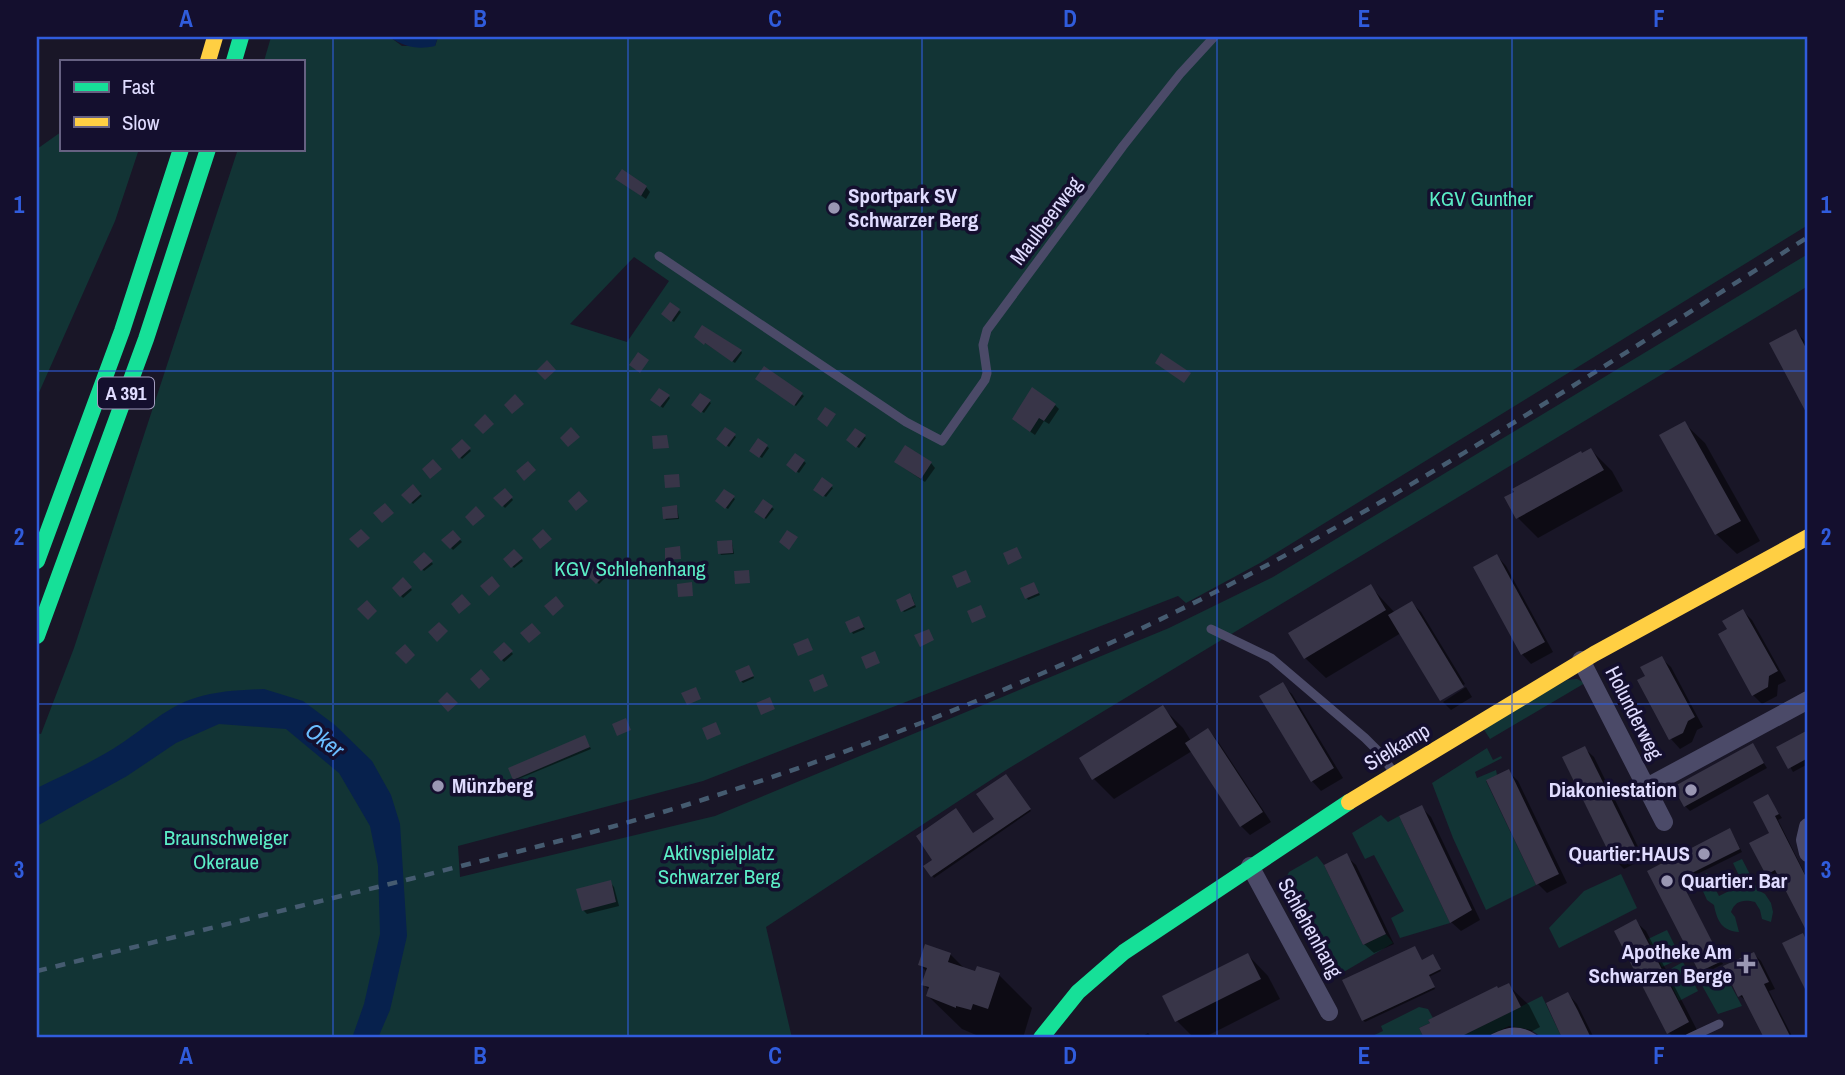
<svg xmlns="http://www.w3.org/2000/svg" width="1845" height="1075" viewBox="0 0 1845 1075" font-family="'Archivo Narrow',sans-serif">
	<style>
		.green { fill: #123435; fill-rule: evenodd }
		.water { fill: #07214d }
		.shadow { fill: #0007 }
		.building { fill: #383548 }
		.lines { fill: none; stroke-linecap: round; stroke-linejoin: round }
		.lane { stroke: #4b4a68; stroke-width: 9 }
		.street { stroke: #4b4a68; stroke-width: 18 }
		.fast { stroke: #16e098; stroke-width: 16 }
		.slow { stroke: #ffcf43; stroke-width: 16 }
		.rail { stroke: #455b70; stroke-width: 4.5; stroke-dasharray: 10 9; stroke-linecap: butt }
		.grid { fill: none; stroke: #305cdc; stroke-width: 2; stroke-opacity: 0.55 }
		.poi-dot { fill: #9a97b3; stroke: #140f2e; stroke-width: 2.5 }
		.labels { text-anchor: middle; stroke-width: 7; stroke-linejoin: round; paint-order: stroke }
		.shield { fill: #140f2e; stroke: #a39ec0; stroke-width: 2 }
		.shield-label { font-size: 19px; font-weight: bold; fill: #e0dcff }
		.poi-label { font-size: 21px; font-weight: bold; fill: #e0dcff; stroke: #140f2e; text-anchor: start }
		.park-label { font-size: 21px; fill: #5bedc6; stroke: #140f2e }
		.street-label { font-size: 21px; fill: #e0dcff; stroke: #140f2e }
		.water-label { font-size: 23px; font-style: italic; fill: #6abdff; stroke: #140f2e }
		.neatline { fill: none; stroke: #305cdc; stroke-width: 2.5 }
		.grid-label { font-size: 23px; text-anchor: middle; font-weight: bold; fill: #305cdc }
	</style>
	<rect width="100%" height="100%" fill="#191627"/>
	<!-- green -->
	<g class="green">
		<path d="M271,37H390L402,46H435L438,37H1808V225L1260,563L1186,603L1178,596L703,781L458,846L460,877L715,816L1169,628L1273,577L1808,254V286L1006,770L766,927L792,1038H37V733L41,734L74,648L238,149H303V61H264ZM634,257L669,281L627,342L570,324Z"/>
		<path d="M61,132V149H139L115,221L37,397V149Z"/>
		<path d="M1577,679L1585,683L1490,739L1483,728L1567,680Z"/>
		<path d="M1487,748L1493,760L1501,756L1502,758L1475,772L1477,778L1496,770L1497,775L1486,781L1536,885L1486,910L1453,838L1432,783Z"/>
		<path d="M1381,815L1388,822L1399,816L1450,923L1400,938L1391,918L1404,911L1374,855L1365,859L1352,833Z"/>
		<path d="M1317,856L1324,865L1363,945L1386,934L1393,943L1342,973H1337L1287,876L1289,872Z"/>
		<path d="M1742,859L1758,890L1765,894L1771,903L1773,912L1771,922L1762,919L1760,910L1755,902C1743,899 1735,901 1731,912L1735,917L1739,932C1722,931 1717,921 1714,905L1707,900L1697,878L1707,873L1719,896L1743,884L1733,863Z"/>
		<path d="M1621,874L1637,908L1559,948L1549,928L1584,891Z"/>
		<path d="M1667,930L1681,958L1662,967L1648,939Z"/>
		<path d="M1683,962L1698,991L1679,1001L1665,972Z"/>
		<path d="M1722,969L1742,1006L1718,1014L1699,980Z"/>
		<path d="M1542,996L1562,1038H1543L1531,1030L1509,1026L1484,1038H1458Z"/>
		<path d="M1419,1007L1428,1009L1433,1018L1428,1020L1430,1023L1419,1028L1424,1038H1368L1383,1031L1381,1026Z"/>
	</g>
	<!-- water -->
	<g class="water">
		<path d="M390,37H438L435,46C418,50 404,47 390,37Z"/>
		<path d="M264,689L303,701L335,725L372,761L391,795L400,824L407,936L390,1010L378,1038H352L364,1004L380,934L378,866L370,826L339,773L286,729L219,724L176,743L127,776L37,826V788C66,774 95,761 122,743C146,727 167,707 195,698C218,691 240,690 264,689Z"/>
	</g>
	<!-- shadow -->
	<g class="shadow">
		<path d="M617,179L646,187L650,192L646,199Z"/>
		<path d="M670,304L681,312L674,322L663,314Z"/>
		<path d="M1795,331L1808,344V412L1771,344Z"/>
		<path d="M696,337L741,351L742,353L735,363Z"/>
		<path d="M764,369L804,396L796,406L759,380Z"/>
		<path d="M700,395L711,403L704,413L693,405Z"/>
		<path d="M668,396L670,398L663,408L652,400Z"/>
		<path d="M1055,405L1059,409L1049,424L1044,421L1035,435L1018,423Z"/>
		<path d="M1684,423L1705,443L1760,541L1737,554L1716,534Z"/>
		<path d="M725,429L736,437L729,447L719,439Z"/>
		<path d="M855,430L866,438L859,448L848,440Z"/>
		<path d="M758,440L769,448L762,458L751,451Z"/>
		<path d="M462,441L471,451L462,459L453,449Z"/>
		<path d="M1591,450L1612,471L1623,491L1538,538L1518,518L1516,492Z"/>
		<path d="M795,455L806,463L799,473L788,465Z"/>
		<path d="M931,463L935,468L925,482L901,466Z"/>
		<path d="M822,480L833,488L826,497L816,490Z"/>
		<path d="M413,487L422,496L413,504L404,495Z"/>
		<path d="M505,490L513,500L505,508L496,498Z"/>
		<path d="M724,491L735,499L728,509L717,501Z"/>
		<path d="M763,502L774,509L766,519L756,511Z"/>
		<path d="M677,507L679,519L666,520L665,519Z"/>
		<path d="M453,532L462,542L453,550L444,540Z"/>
		<path d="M732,542L734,554L721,555L720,553Z"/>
		<path d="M514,551L523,561L514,568L505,559Z"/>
		<path d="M424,554L433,564L424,571L415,562Z"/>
		<path d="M1497,556L1506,566L1553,652L1531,664L1522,654Z"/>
		<path d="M598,567L607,576L599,584L590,575Z"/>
		<path d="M403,580L412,590L403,598L394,588Z"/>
		<path d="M1034,584L1040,595L1028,600L1023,589Z"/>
		<path d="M1370,586L1395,613L1412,603L1421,612L1465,684L1442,698L1401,633L1326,678L1305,658Z"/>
		<path d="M912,597L916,607L904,612L903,611Z"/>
		<path d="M1743,611L1752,620L1786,681L1778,685L1777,696L1762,704L1753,695L1729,630Z"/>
		<path d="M859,618L865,629L853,634L848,623Z"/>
		<path d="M504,644L513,654L504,662L495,652Z"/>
		<path d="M1661,658L1671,667L1703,727L1697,730L1692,742L1680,749L1671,739L1639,681L1647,676Z"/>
		<path d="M750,668L754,678L743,683L741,681Z"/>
		<path d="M1282,685L1292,694L1343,778L1321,791L1312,781L1261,697Z"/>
		<path d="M1466,687L1472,697L1451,710L1443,702Z"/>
		<path d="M1162,707L1183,728L1191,741L1208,730L1217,740L1271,822L1250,835L1241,826L1192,751L1114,799L1094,779L1081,759Z"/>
		<path d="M1808,732V764L1793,772L1779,748Z"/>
		<path d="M586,739L591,749L516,780L515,779Z"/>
		<path d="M1752,745L1767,768L1690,811L1685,806L1675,787Z"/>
		<path d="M1584,748L1594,757L1644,859L1624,869L1615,860Z"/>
		<path d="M1509,772L1518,781L1567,883L1547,893L1537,883Z"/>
		<path d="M1006,776L1031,811L934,878L926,866L996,819Z"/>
		<path d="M1767,796L1782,818L1778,820L1808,880V928L1779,874L1771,878L1767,874L1772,833Z"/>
		<path d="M1422,808L1431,817L1480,920L1461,931L1451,922Z"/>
		<path d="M1732,833L1742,852L1681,882L1723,964L1703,974L1650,872Z"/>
		<path d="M1346,856L1356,865L1394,944L1374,953L1364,944Z"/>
		<path d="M610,882L614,887L619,906L587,914L583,910Z"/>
		<path d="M1636,922L1646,931L1698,1032L1685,1038H1674L1668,1032Z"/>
		<path d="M950,954L965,969L977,973L999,975L1032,1008L1023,1038L1006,1036V1038H983L962,1029L928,996L930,991L923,984L927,972L920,965Z"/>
		<path d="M1754,954L1761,961L1775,989L1769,991L1793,1038H1766L1748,1002L1740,996L1726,967Z"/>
		<path d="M1248,955L1268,976L1280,999L1203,1038H1194L1177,1021Z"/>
		<path d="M1435,958L1441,971L1429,977L1435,989L1365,1022L1363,1020L1422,962Z"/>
		<path d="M1508,985L1529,1005L1540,1027L1519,1038H1426L1422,1029Z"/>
		<path d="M1568,994L1577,1004L1594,1038H1564L1548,1004Z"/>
		<path d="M1148,1033L1153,1038H1139Z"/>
	</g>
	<!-- building -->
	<g class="building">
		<path d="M622,169L647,186L641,196L615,179Z"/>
		<path d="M670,302L680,309L671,322L661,314Z"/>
		<path d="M702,325L742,350L732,362L705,343L704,345L694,337Z"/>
		<path d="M1796,329L1808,352V416L1769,343Z"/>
		<path d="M638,352L649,360L640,373L629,365Z"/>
		<path d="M1161,353L1191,373L1184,383L1155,363Z"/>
		<path d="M547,360L556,370L545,380L536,371Z"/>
		<path d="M764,366L803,393L794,406L755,379Z"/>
		<path d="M1032,387L1056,404L1044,421L1039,418L1030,432L1012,419Z"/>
		<path d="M659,388L670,395L660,407L650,400Z"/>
		<path d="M700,393L711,400L701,413L691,405Z"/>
		<path d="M515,394L524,404L512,414L504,405Z"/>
		<path d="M825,407L836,414L827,427L817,419Z"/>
		<path d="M485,414L494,424L483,434L474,425Z"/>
		<path d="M1685,421L1741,521L1715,535L1659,435Z"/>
		<path d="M571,427L580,437L568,447L560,438Z"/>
		<path d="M725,427L736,434L726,447L716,439Z"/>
		<path d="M855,428L866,435L856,448L846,440Z"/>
		<path d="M667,435L669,448L653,449L652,436Z"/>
		<path d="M758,438L768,445L759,458L749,451Z"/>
		<path d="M462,439L471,448L459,459L451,449Z"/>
		<path d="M905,445L932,462L921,479L894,462Z"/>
		<path d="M1591,448L1604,470L1516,519L1504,497L1514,492L1512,489L1581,451L1582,453Z"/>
		<path d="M795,453L805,460L796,473L786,465Z"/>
		<path d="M433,459L442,469L430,479L422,469Z"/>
		<path d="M528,461L536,470L524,481L516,471Z"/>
		<path d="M679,474L680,487L665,488L664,475Z"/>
		<path d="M822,477L833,485L823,497L813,490Z"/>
		<path d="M413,484L421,494L410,504L401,495Z"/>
		<path d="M505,488L513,497L502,507L493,498Z"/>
		<path d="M724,489L735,496L725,509L715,501Z"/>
		<path d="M579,491L588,501L576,511L568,501Z"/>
		<path d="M763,499L773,506L764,519L754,512Z"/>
		<path d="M385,503L394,513L382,523L373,513Z"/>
		<path d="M677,505L678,518L663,519L662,507Z"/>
		<path d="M476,506L485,516L473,526L465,517Z"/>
		<path d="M361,529L370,538L358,548L349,539Z"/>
		<path d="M543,529L552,539L540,549L532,539Z"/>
		<path d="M453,530L461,539L450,549L441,540Z"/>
		<path d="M787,530L798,537L789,550L779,542Z"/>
		<path d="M732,540L733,553L718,554L717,541Z"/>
		<path d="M680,546L681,559L665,560V548Z"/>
		<path d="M1017,547L1022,558L1008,565L1003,553Z"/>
		<path d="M514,549L523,558L511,568L503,559Z"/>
		<path d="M424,552L433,561L421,571L413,562Z"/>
		<path d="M1497,554L1545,642L1521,655L1473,567Z"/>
		<path d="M598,564L607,573L596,584L587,575Z"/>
		<path d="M749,570L750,583L735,584L734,571Z"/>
		<path d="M966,570L971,582L957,588L952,576Z"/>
		<path d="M492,576L500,586L489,596L480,586Z"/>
		<path d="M403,577L412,587L400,597L392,588Z"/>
		<path d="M692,582L693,596L678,597L677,584Z"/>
		<path d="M1034,582L1039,593L1025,599L1020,588Z"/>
		<path d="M1371,584L1386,610L1304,659L1288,633Z"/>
		<path d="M910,593L915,605L901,612L896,600Z"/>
		<path d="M462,594L471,604L459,614L451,604Z"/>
		<path d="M556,596L564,606L553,616L544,606Z"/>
		<path d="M367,600L377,611L368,620L357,609Z"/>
		<path d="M1412,601L1464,687L1440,701L1388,615Z"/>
		<path d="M981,605L986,617L972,623L967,611Z"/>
		<path d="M1743,609L1778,671L1769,676L1768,687L1752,696L1718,634L1727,629L1722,621Z"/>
		<path d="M859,616L864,627L850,633L845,622Z"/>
		<path d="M439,622L448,631L437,642L428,632Z"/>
		<path d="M532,623L541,633L529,643L520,633Z"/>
		<path d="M929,629L934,640L920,647L914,635Z"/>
		<path d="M808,638L813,650L798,656L793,644Z"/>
		<path d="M504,642L513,651L501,661L493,652Z"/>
		<path d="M405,644L415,655L406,664L395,653Z"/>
		<path d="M875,651L880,663L866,669L861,657Z"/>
		<path d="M1662,656L1695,717L1688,721L1683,733L1669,740L1637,680L1645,676L1640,667Z"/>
		<path d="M749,665L754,676L740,682L735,671Z"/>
		<path d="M481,669L490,679L479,689L470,679Z"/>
		<path d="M823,674L828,686L814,692L809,680Z"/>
		<path d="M1283,682L1334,768L1311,782L1259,696Z"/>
		<path d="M696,687L701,699L687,705L681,693Z"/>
		<path d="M447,692L458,703L448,712L438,701Z"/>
		<path d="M770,697L775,709L761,715L756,703Z"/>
		<path d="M1163,705L1177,727L1092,780L1079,758Z"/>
		<path d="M626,718L631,730L617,736L612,724Z"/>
		<path d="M716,722L721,734L707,740L702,728Z"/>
		<path d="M1208,728L1263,812L1240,827L1185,743Z"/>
		<path d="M1808,730V758L1788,769L1776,747Z"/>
		<path d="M585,735L590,747L513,780L508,768Z"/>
		<path d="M1753,743L1764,763L1684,807L1673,787Z"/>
		<path d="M1585,746L1636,849L1613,861L1562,757Z"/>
		<path d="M1509,769L1559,874L1536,885L1486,780Z"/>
		<path d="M1006,774L1031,809L931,877L923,866L932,860L916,836L956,808L973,833L994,819L976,794Z"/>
		<path d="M1768,794L1779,814L1775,816L1808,881V934L1775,870L1766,875L1749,843L1769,833L1753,802Z"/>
		<path d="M1422,805L1472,910L1450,923L1399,816Z"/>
		<path d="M1730,828L1740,849L1680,879L1722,961L1699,972L1647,871Z"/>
		<path d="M1347,853L1386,934L1363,945L1324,865Z"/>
		<path d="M611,880L616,902L582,911L576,889Z"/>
		<path d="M1636,919L1689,1022L1667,1034L1614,931Z"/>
		<path d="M1803,933L1808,944V995L1782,943Z"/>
		<path d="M925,944L951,953L948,962L975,971L977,966L1000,973L988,1009L973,1004L971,1010L956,1006V1008L926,996L929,987L921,985L927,968L918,965Z"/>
		<path d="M1415,946L1422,960L1433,954L1441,969L1429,975L1435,987L1362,1021L1342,980Z"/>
		<path d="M1754,952L1769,982L1764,984L1791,1038H1764L1742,995L1738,997L1723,966Z"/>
		<path d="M1248,953L1261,979L1175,1022L1162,996Z"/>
		<path d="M1509,983L1521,1007L1458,1038H1424L1419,1028L1430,1023L1428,1020L1497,986L1498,988Z"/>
		<path d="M1568,992L1578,1011L1591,1038H1562L1546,1003Z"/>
	</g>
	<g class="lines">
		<!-- lane -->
		<g class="lane">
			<path d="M659,256L906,422L942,441L985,380L987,373L983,345L987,330L1123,146L1180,74L1214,37"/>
			<path d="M1211,629L1271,658L1365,738L1380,753L1394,773"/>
			<path d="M1494,1038C1509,1031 1519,1029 1533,1038"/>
			<path d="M1689,1038L1719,1024"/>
		</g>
		<!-- street -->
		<g class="street">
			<path d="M1581,660L1664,822"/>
			<path d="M1647,787L1808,700"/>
			<path d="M1808,827L1805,840L1808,853"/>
			<path d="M1250,866L1329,1012"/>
		</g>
		<!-- fast -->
		<g class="fast">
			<path d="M234,61L241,37"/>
			<path d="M37,561L122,331L181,149"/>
			<path d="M37,636L146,339L208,149"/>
			<path d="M1041,1038L1078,992L1124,952L1349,802"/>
		</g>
		<!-- slow -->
		<g class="slow">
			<path d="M208,61L215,37"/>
			<path d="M1349,802L1594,654L1808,537"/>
		</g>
		<!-- rail -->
		<path class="rail" d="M37,971C163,940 288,909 414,878C511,853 609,830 705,799C831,759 956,712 1077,658C1337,543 1569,388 1808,237"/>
	</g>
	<!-- grid -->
	<path class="grid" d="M333,37V1038M628,37V1038M922,37V1038M1217,37V1038M1512,37V1038M37,371H1808M37,704H1808"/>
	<!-- markers -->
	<g class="poi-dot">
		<circle cx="834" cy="208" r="7"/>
		<circle cx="438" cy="786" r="7"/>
		<circle cx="1691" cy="790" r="7"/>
		<circle cx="1704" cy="854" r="7"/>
		<circle cx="1667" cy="881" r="7"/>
		<path d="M1742.5 953.5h7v7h7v7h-7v7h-7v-7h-7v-7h7z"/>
	</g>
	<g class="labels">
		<!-- shield labels -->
		<rect class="shield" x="98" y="377.5" width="56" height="31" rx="5"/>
		<g class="shield-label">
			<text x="126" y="400">A 391</text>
		</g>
		<!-- poi labels -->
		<g class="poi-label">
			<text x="848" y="203">Sportpark SV<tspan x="848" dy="24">Schwarzer Berg</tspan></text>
			<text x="452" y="793">Münzberg</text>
			<text x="1677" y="797" text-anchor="end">Diakoniestation</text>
			<text x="1690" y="861" text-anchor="end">Quartier:HAUS</text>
			<text x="1681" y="888">Quartier: Bar</text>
			<text x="1732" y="959" text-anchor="end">Apotheke Am<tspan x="1732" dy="24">Schwarzen Berge</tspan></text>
		</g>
		<!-- park labels -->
		<g class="park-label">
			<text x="1481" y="206">KGV Gunther</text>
			<text x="630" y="576">KGV Schlehenhang</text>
			<text x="226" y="845">Braunschweiger<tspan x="226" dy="24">Okeraue</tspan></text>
			<text x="719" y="860">Aktivspielplatz<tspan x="719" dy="24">Schwarzer Berg</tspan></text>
		</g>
		<!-- street labels -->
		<g class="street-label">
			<text transform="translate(1046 221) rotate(-53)" y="7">Maulbeerweg</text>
			<text transform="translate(1634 713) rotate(63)" y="7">Holunderweg</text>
			<text transform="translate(1397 747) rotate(-31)" y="7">Sielkamp</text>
			<text transform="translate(1310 928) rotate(61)" y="7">Schlehenhang</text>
		</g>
		<!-- water labels -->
		<g class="water-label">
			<text transform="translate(325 740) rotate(37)" y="8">Oker</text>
		</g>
	</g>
	<!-- border -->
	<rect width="1845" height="1075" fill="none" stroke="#140f2e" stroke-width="77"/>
	<!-- legend -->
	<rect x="60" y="60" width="245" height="91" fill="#140f2e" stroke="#666182" stroke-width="2"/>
	<rect x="74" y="82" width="35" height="10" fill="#16e098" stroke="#666182" stroke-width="2"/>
	<text x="122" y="94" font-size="21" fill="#e0dcff">Fast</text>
	<rect x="74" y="117" width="35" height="10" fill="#ffcf43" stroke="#666182" stroke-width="2"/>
	<text x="122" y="130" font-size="21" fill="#e0dcff">Slow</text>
	<rect x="38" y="38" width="1768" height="998" class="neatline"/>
	<g class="grid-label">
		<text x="186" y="27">A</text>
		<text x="480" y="27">B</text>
		<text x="775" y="27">C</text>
		<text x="1070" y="27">D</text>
		<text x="1364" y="27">E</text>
		<text x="1659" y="27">F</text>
		<text x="19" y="213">1</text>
		<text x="1826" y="213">1</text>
		<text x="19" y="545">2</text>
		<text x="1826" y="545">2</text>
		<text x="19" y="878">3</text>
		<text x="1826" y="878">3</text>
		<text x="186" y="1064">A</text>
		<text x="480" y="1064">B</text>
		<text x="775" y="1064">C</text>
		<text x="1070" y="1064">D</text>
		<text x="1364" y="1064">E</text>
		<text x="1659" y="1064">F</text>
	</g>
</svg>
